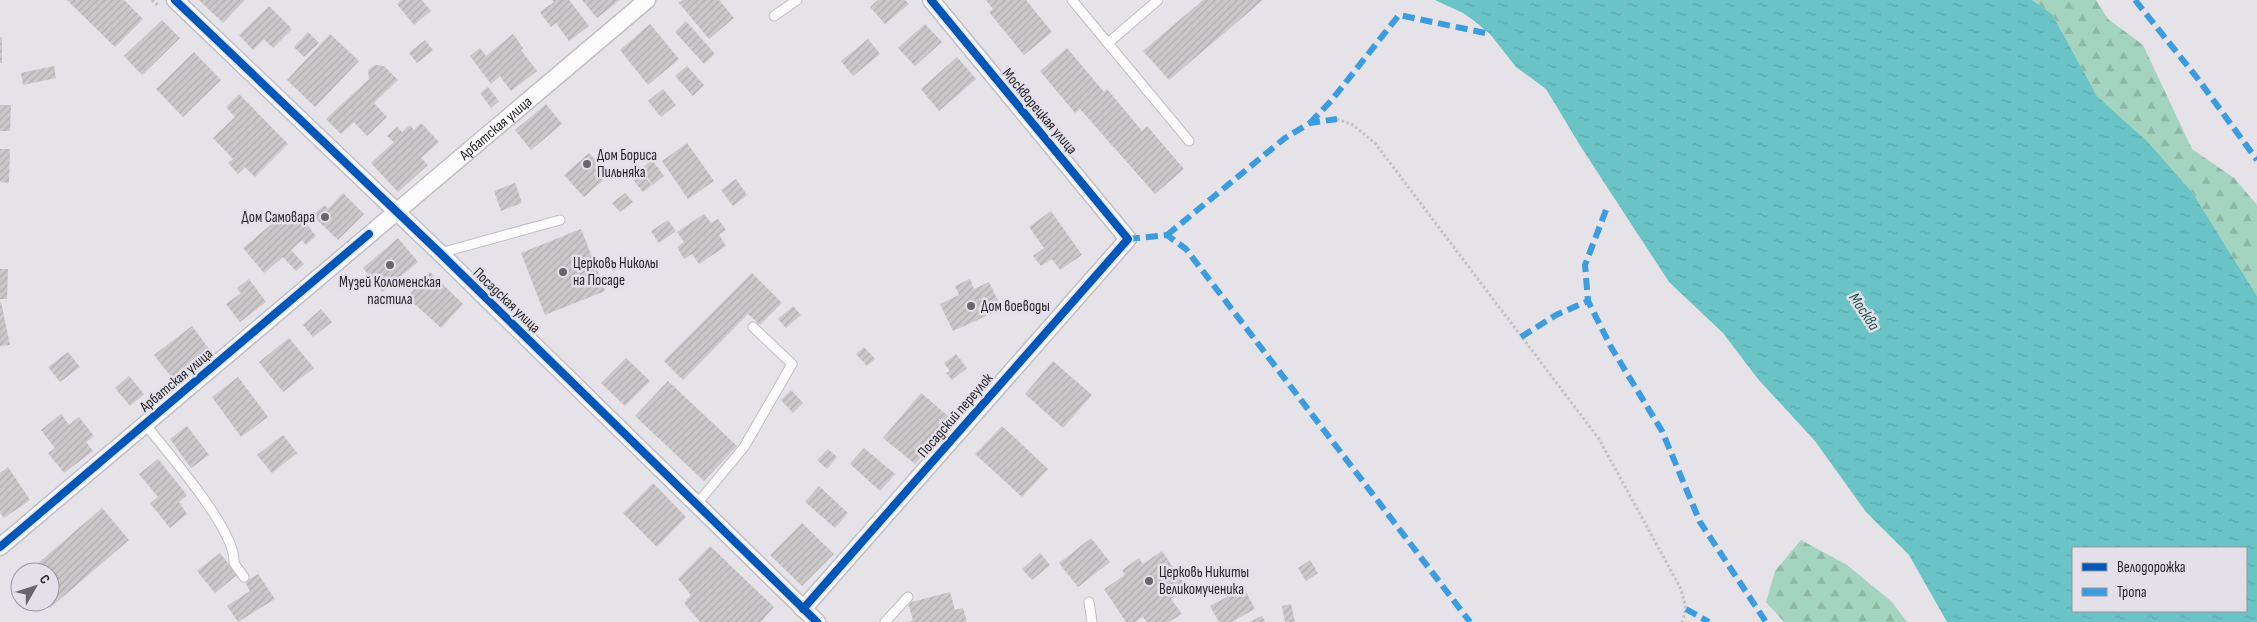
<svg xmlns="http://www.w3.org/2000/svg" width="2257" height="622" viewBox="0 0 2257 622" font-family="'Sofia Sans Condensed',sans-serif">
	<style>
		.forest { fill: url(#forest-firs) }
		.water { fill: url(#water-ripples); fill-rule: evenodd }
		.building { fill: url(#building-hatch) }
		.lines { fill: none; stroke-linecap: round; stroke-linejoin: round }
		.service-casing { stroke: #c1bfc3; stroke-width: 11 }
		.minor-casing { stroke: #c1bfc3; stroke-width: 19 }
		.path { stroke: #c2c1c2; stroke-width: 3; stroke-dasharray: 2.5 2.5; stroke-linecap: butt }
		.service { stroke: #fbfbfc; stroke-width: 9 }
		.minor { stroke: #fbfbfc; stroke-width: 16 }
		.quiet { stroke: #3c9ce0; stroke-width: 6; stroke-dasharray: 12 6; stroke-linecap: butt }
		.cycleway-casing { stroke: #e4e0ea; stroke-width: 11 }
		.cycleway { stroke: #0057b8; stroke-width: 8 }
		.poi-dot { fill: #68666b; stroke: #e4e0ea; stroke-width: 2 }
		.labels { text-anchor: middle; stroke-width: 5; stroke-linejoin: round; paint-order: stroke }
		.street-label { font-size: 15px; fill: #252427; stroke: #e4e0ea }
		.poi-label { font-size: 15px; fill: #252427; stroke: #e4e0ea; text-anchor: start }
		.water-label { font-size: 16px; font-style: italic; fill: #235757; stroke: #e4e0ea }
	</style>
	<defs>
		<pattern id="forest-firs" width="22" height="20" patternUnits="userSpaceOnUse" patternTransform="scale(1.25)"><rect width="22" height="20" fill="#a4d4bf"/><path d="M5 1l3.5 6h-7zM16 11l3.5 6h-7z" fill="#8db6a4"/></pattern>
		<pattern id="water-ripples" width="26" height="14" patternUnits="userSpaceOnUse" patternTransform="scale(1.25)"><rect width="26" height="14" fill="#6ac3c5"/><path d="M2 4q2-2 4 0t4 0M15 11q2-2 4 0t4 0" fill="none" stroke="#5ca7a9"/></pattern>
		<pattern id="building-hatch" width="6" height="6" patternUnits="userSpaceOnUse" patternTransform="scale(1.25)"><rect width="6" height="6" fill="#cbc8ca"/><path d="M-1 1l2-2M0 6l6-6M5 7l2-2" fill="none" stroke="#aeacae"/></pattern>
	</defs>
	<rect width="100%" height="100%" fill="#e5e2e8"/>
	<!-- forest -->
	<g class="forest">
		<path d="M2032,0H2096L2108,19L2143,45L2192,149L2234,178L2257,205V296L2192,192L2148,142L2097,96L2052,14Z"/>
		<path d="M1801,540L1847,565L1892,602L1907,622H1784L1766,602L1775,571Z"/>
	</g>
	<!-- water -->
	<path class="water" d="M1435,0H2032L2052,14L2097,96L2148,142L2192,192L2257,296V622H1947L1909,555L1866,512L1815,441L1758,379L1723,333L1669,282L1581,147L1546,89L1516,67L1490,34L1473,20L1463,13ZM2073,548H2246V611H2073Z"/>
	<!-- building -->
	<g class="building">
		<path d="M67,0H124L143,19L115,47Z"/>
		<path d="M199,0H245L223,23Z"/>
		<path d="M401,0H422L431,11L414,25L397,4Z"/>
		<path d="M552,0H569L589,26L569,41L556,23L551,27L540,12L554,2Z"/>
		<path d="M582,0H620L597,18Z"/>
		<path d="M683,0H719L734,18L709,39L679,3Z"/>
		<path d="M878,0H905L909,4L885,24L870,7Z"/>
		<path d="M986,0H1026L1052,32L1024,55L989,12L993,9Z"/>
		<path d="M1203,0H1263L1169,80L1143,51Z"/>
		<path d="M269,6L292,29L273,48L264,39L253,50L239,35Z"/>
		<path d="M162,20L180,38L142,75L124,56Z"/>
		<path d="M686,21L715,54L704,64L675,32Z"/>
		<path d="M650,24L679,59L648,85L620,50Z"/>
		<path d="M925,24L942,42L915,66L898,48Z"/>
		<path d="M308,32L319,43L304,57L294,47Z"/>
		<path d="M330,34L359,61L315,107L287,80Z"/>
		<path d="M513,34L523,48L521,50L537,71L511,91L500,76L491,84L470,56L480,48L486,56Z"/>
		<path d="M0,37L2,38V63H0Z"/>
		<path d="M868,39L880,54L853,76L841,61Z"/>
		<path d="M425,40L433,50L417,63L409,53Z"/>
		<path d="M1067,48L1104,92L1107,89L1142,131L1147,126L1184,169L1155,194L1080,109L1075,113L1040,71Z"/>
		<path d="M194,52L221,80L183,117L156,89Z"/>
		<path d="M957,57L976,79L939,111L921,89Z"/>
		<path d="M375,65L384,66L398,80L374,103L387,117L367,136L354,122L341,134L326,119L369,79L368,70Z"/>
		<path d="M54,66L56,78L23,85L21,73Z"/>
		<path d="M687,66L704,85L693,96L675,76Z"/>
		<path d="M488,87L499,101L491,108L480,93Z"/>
		<path d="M663,89L676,105L661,117L648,101Z"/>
		<path d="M239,94L288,144L255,177L245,167L238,174L228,163L233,159L213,138L235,117L226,107Z"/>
		<path d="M546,104L562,124L531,150L515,130Z"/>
		<path d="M0,105H11L10,131H0Z"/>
		<path d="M421,123L439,142L421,158L428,165L398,192L371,163L394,142L387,136L397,127L402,132L410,125L414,130Z"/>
		<path d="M687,143L714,181L688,199L662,161Z"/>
		<path d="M0,149H10L9,183L0,182Z"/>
		<path d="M589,153L609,175L584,197L564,175Z"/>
		<path d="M652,160L664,176L653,185L641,169Z"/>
		<path d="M634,164L652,185L643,192L626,171Z"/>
		<path d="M736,179L747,195L733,206L721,190Z"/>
		<path d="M515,183L522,203L501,211L494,191Z"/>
		<path d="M343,193L364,214L338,240L313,216L324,205L328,209Z"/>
		<path d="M625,193L633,202L620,212L612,203Z"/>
		<path d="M1051,211L1082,255L1060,270L1052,259L1041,266L1033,256L1044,248L1029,227Z"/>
		<path d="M285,213L293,222L300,216L316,236L306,245L302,240L291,250L304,264L296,271L283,257L264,273L243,248Z"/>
		<path d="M704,214L711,223L718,219L726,230L719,235L726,246L699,264L692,254L684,259L677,247L684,242L677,232Z"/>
		<path d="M668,220L676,231L659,243L651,231Z"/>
		<path d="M581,229L605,291L545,315L521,253Z"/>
		<path d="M398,238L418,262L382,292L363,268Z"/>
		<path d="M0,269H8L7,299H0Z"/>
		<path d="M430,272L463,304L441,328L407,297Z"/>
		<path d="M752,273L782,303L760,325L748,314L683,380L664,361Z"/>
		<path d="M249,279L266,302L240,322L226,304L241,293L237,288Z"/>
		<path d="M970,279L974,289L989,282L1002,309L953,331L940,304L959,295L955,286Z"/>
		<path d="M0,302H1L10,345L0,346Z"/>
		<path d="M793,306L801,315L786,328L778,319Z"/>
		<path d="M321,309L332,322L313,337L303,325Z"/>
		<path d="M192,326L209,349L172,378L154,355Z"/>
		<path d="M289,338L314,368L283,392L259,362Z"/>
		<path d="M864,347L875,359L867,366L856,354Z"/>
		<path d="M68,352L80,367L60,382L48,367Z"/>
		<path d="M956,354L967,368L952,380L946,373L950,371L944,363Z"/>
		<path d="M626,358L650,381L625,406L601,383Z"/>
		<path d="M1053,361L1092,395L1063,428L1025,394Z"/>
		<path d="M129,376L144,394L130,406L115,388Z"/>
		<path d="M238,377L268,417L241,437L212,397Z"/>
		<path d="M668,381L737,446L704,481L635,416Z"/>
		<path d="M791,390L803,403L793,413L781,400Z"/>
		<path d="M921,393L953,420L915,464L883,438Z"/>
		<path d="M61,414L69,425L79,417L94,436L86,442L93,451L64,473L48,453L55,448L41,430Z"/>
		<path d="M187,426L209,455L191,468L170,439Z"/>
		<path d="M1002,426L1048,469L1022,497L975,454Z"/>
		<path d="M283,435L297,453L272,473L257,455Z"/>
		<path d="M864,448L895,474L880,491L850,464Z"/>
		<path d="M828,449L837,457L827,469L817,460Z"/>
		<path d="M158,459L187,495L179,502L187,514L170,528L150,503L158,497L139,474Z"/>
		<path d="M8,467L30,500L4,518L0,513V473Z"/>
		<path d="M653,483L686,517L657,547L623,513Z"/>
		<path d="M819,486L848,513L835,528L805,502Z"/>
		<path d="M102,508L129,540L50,608L45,602H50V572H28Z"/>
		<path d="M802,523L834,554L802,586L770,555Z"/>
		<path d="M1091,538L1110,562L1078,587L1059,563Z"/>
		<path d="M710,546L774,607L761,622H700L684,603L691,595L678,579Z"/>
		<path d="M1162,551L1187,588L1171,599L1182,614L1169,622H1147L1143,617L1135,622H1126L1104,589L1125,575L1122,570L1139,558L1143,564Z"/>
		<path d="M220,553L237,575L215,593L197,571Z"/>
		<path d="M1040,553L1050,565L1032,580L1022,569Z"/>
		<path d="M1310,560L1318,573L1306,581L1298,568Z"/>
		<path d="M258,574L275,599L238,622L227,606L250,591L245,582Z"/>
		<path d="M1244,588L1255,609L1231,622H1219L1210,606Z"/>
		<path d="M950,592L955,610L963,608L967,622H909L913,620L908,603Z"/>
		<path d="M1291,604L1295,622H1285L1282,606Z"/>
		<path d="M1262,616L1265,622H1249Z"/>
	</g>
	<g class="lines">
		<defs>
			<g id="service">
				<path d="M1072,0L1189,141"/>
				<path d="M774,16L797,0"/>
				<path d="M1108,43L1158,0"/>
				<path d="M440,253L560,220"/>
				<path d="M145,424C167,452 237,531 234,563L244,577"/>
				<path d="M696,505L744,447L792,364L753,327"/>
				<path d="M1089,602L1092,622"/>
				<path d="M885,622L908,597"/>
			</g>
			<g id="minor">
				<path d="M175,0L440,253L817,622"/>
				<path id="s1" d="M0,547L647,0"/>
				<path d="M803,609L1128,239L931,0"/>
			</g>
		</defs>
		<!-- service casing -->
		<use href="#service" class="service-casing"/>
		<!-- minor casing -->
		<use href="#minor" class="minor-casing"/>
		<!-- path -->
		<g class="path">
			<path d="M152,0L159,6"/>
			<path d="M1337,119L1353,125L1375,143L1599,439L1681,589L1686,609L1682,622"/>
		</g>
		<!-- service -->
		<use href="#service" class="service"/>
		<!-- minor -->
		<use href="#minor" class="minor"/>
		<!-- quiet -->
		<g class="quiet">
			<path d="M2135,0L2198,79L2257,160"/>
			<path d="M1310,123L1331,101L1399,15L1490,34"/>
			<path d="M1606,210L1585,265L1588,301L1611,347L1662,431L1700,522L1766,622"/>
			<path d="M1167,235L1285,138L1310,123L1337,119"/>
			<path d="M1128,239L1167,235L1186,249L1470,622"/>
			<path d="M1521,337L1556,315L1588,301"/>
			<path d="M1686,609L1709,622"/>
		</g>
		<defs>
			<g id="cycleway">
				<path d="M175,0L440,253L817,622"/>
				<path d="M0,547L369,234"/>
				<path d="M803,609L1128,239L931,0"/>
			</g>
		</defs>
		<!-- cycleway casing -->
		<use href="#cycleway" class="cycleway-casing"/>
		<!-- cycleway -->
		<use href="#cycleway" class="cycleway"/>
	</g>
	<!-- markers -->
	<g class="poi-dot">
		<circle cx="587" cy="164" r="5"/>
		<circle cx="325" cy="217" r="5"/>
		<circle cx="390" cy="265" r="5"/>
		<circle cx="563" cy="272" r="5"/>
		<circle cx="971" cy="306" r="5"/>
		<circle cx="1149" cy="581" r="5"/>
	</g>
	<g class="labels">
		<!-- street labels -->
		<g class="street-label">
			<text transform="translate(1040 111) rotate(50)" y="5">Москворецкая улица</text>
			<text dy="5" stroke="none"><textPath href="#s1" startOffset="649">Арбатская улица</textPath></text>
			<text transform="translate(507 300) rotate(44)" y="5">Посадская улица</text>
			<text transform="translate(176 380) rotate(-40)" y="5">Арбатская улица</text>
			<text transform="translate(955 415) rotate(-49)" y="5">Посадский переулок</text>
		</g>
		<!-- poi labels -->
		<g class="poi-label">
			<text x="597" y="160">Дом Бориса<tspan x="597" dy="17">Пильняка</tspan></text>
			<text x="315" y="222" text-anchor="end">Дом Самовара</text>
			<text x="573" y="268">Церковь Николы<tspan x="573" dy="17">на Посаде</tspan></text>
			<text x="390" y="287" text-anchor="middle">Музей Коломенская<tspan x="390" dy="17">пастила</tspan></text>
			<text x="981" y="311">Дом воеводы</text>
			<text x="1159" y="577">Церковь Никиты<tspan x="1159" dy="17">Великомученика</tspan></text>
		</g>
		<!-- water labels -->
		<g class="water-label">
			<text transform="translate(1865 311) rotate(56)" y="6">Москва</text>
		</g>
	</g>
	<!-- legend -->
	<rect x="2072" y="547" width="175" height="65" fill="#e4e0ea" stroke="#98959c"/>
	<rect x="2082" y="563" width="25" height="8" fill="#0057b8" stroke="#98959c"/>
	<text x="2117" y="572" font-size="15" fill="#252427">Велодорожка</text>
	<rect x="2082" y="588" width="25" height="8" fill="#3c9ce0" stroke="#98959c"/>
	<text x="2117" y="597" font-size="15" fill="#252427">Тропа</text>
	<!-- north arrow -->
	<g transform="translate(35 587) rotate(51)"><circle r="24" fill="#e4e0ea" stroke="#98959c"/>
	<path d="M0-4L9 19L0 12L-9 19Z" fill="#68666b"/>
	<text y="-8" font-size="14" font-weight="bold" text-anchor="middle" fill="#252427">С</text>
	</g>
</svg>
